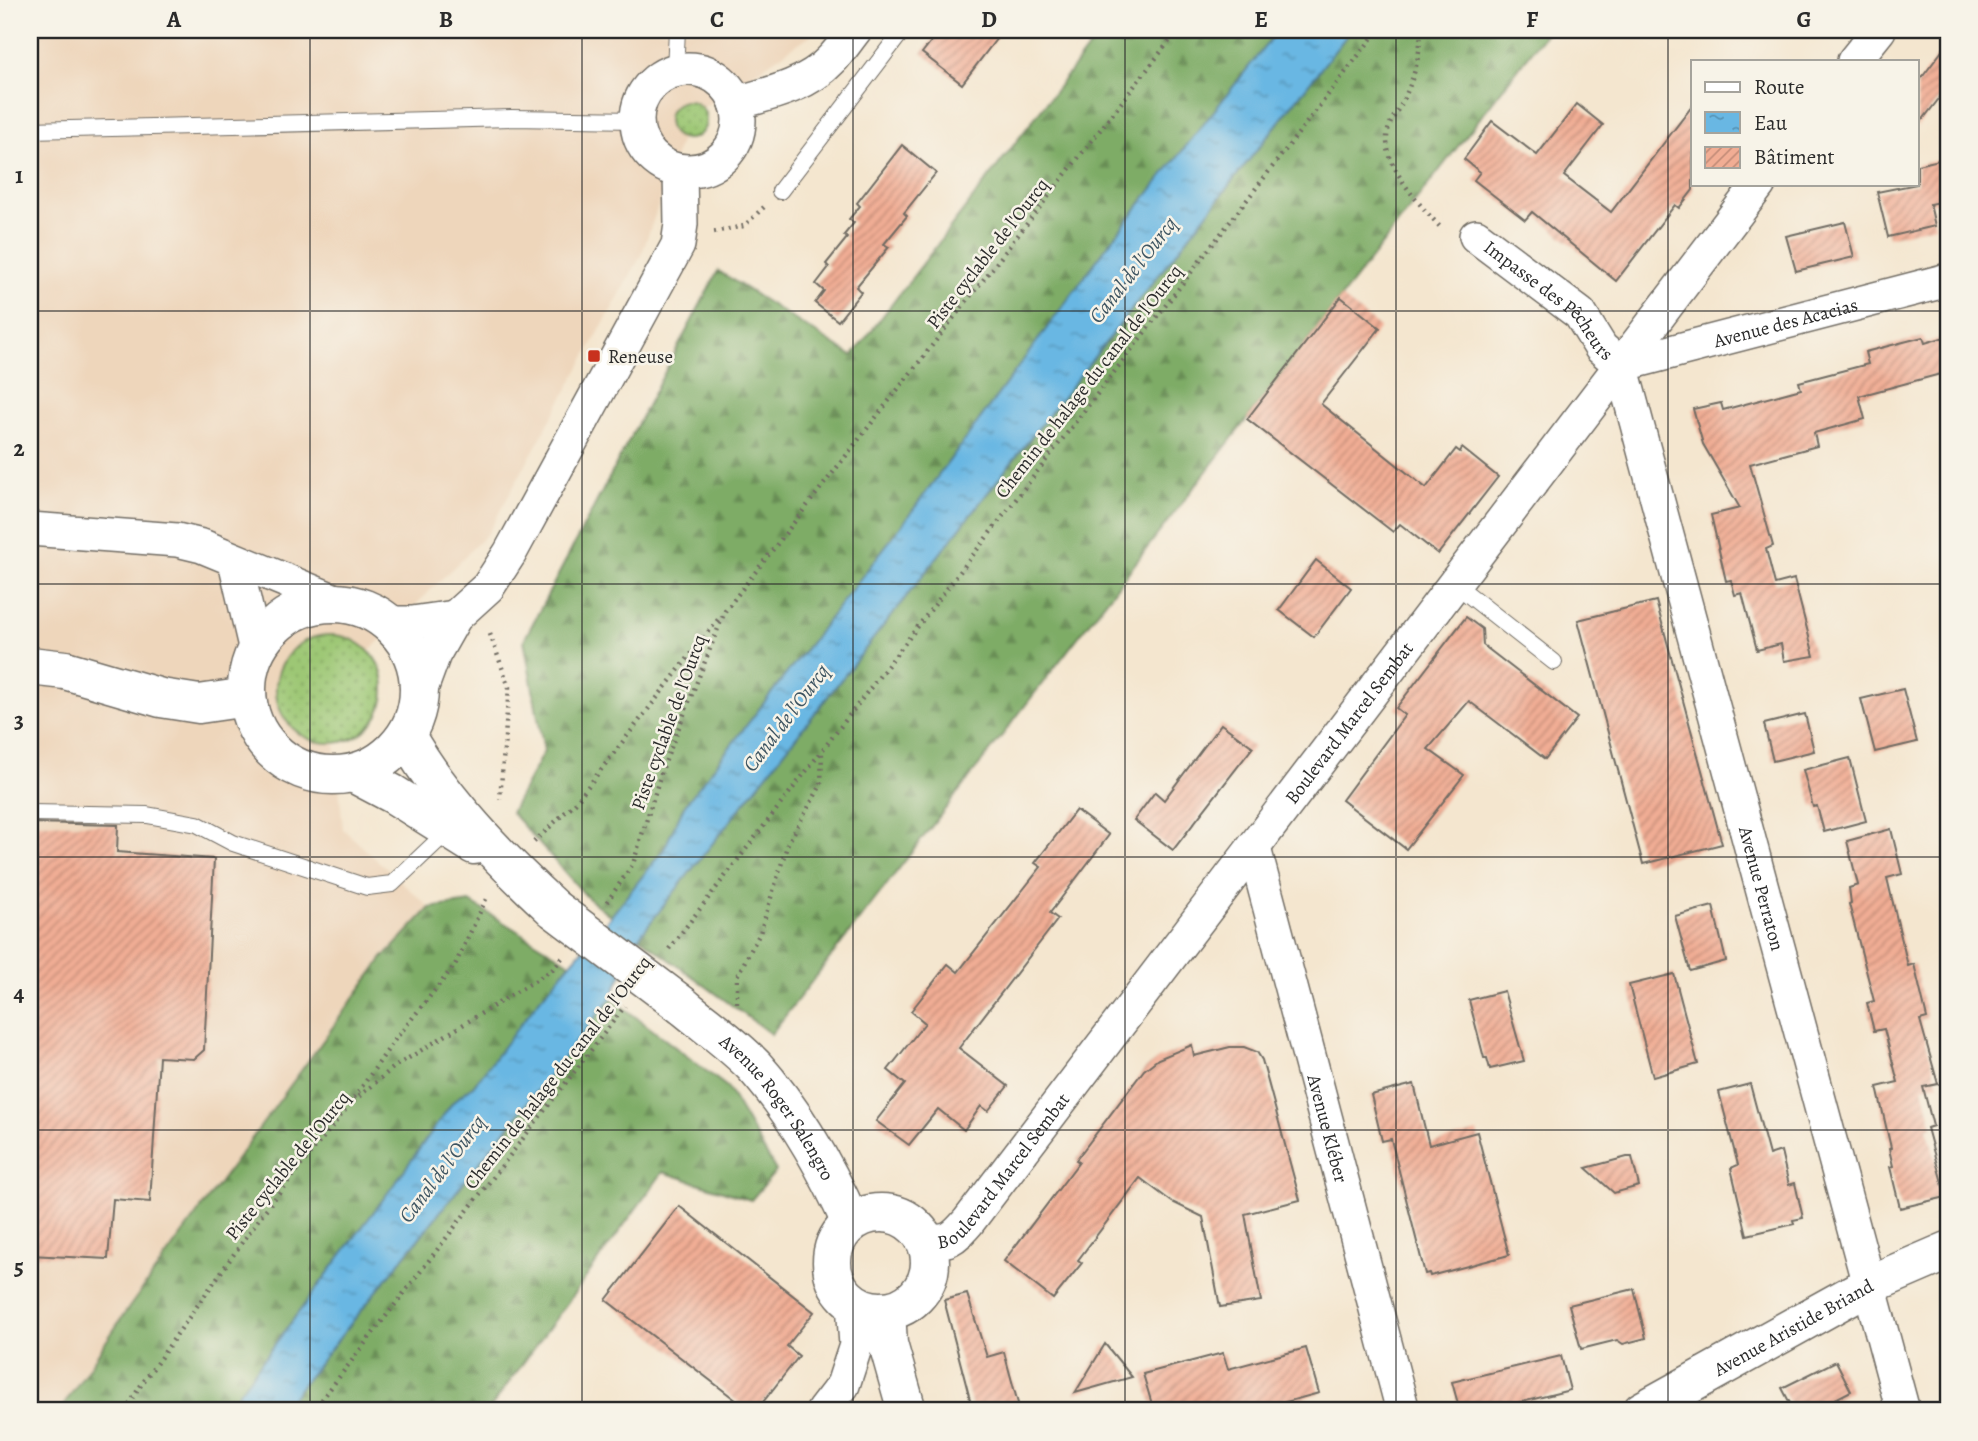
<svg xmlns="http://www.w3.org/2000/svg" width="1978" height="1441" viewBox="0 0 1978 1441" font-family="Alegreya,serif">
	<style>
		.built { fill: #eed6bb }
		.green { fill: url(#green-dots); stroke: #647950; stroke-width: 2 }
		.forest { fill: url(#forest-firs); stroke: #546c48; stroke-width: 2 }
		.water { fill: url(#water-ripples); stroke: #4a7187; stroke-width: 2 }
		.building { fill: url(#building-hatch) }
		.lines { fill: none; stroke-linecap: round; stroke-linejoin: round }
		.service-casing { stroke: #716c64; stroke-width: 18 }
		.minor-casing { stroke: #716c64; stroke-width: 36 }
		.tertiary-casing { stroke: #716c64; stroke-width: 41 }
		.path { stroke: #716c64; stroke-width: 4.5; stroke-dasharray: 2 5; stroke-linecap: butt }
		.service { stroke: #fff; stroke-width: 16 }
		.minor { stroke: #fff; stroke-width: 33 }
		.tertiary { stroke: #fff; stroke-width: 38 }
		.tertiary-bridge-casing { stroke: #716c64; stroke-width: 41; stroke-linecap: butt }
		.tertiary-bridge { stroke: #fff; stroke-width: 38 }
		.grid { fill: none; stroke: #2b2b2b; stroke-width: 2; stroke-opacity: 0.55 }
		.poi-dot { fill: #c8321e; stroke: #f7f3e8; stroke-width: 2.5 }
		.labels { text-anchor: middle; stroke-width: 5; stroke-linejoin: round; paint-order: stroke }
		.street-label { font-size: 19px; fill: #2b2b2b; stroke: #f7f3e8 }
		.poi-label { font-size: 19px; fill: #2b2b2b; stroke: #f7f3e8; text-anchor: start }
		.water-label { font-size: 21px; font-style: italic; fill: #3e5562; stroke: #f7f3e8 }
		.neatline { fill: none; stroke: #2b2b2b; stroke-width: 2.5 }
		.grid-label { font-size: 23px; text-anchor: middle; font-weight: bold; fill: #2b2b2b }
	</style>
	<defs>
		<pattern id="green-dots" width="8" height="8" patternUnits="userSpaceOnUse" patternTransform="scale(1.75)"><rect width="8" height="8" fill="#9dc774"/><path d="M2 2h.1M6 6h.1" fill="none" stroke="#80a25f" stroke-width="1.8" stroke-linecap="round"/></pattern>
		<pattern id="forest-firs" width="22" height="20" patternUnits="userSpaceOnUse" patternTransform="scale(1.75)"><rect width="22" height="20" fill="#7eac66"/><path d="M5 1l3.5 6h-7zM16 11l3.5 6h-7z" fill="#678c54"/></pattern>
		<pattern id="water-ripples" width="26" height="14" patternUnits="userSpaceOnUse" patternTransform="scale(1.75)"><rect width="26" height="14" fill="#69b7e3"/><path d="M2 4q2-2 4 0t4 0M15 11q2-2 4 0t4 0" fill="none" stroke="#5795b8"/></pattern>
		<pattern id="building-hatch" width="6" height="6" patternUnits="userSpaceOnUse" patternTransform="scale(1.75)"><rect width="6" height="6" fill="#f1ad94"/><path d="M-1 1l2-2M0 6l6-6M5 7l2-2" fill="none" stroke="#c38d79"/></pattern>
	</defs>
	<rect width="100%" height="100%" fill="#f7f3e8"/>
	<filter id="ink" filterUnits="userSpaceOnUse"><feTurbulence type="fractalNoise" baseFrequency=".0143" numOctaves="2"/><feDisplacementMap in="SourceGraphic" scale="14" xChannelSelector="R" yChannelSelector="G"/><feConvolveMatrix kernelMatrix="1 2 1 2 8 2 1 2 1" color-interpolation-filters="sRGB"/></filter>
	<filter id="wash" filterUnits="userSpaceOnUse"><feTurbulence type="fractalNoise" baseFrequency=".00686" numOctaves="4" result="noise"/><feDisplacementMap in="SourceGraphic" scale="28" xChannelSelector="R" yChannelSelector="G"/><feGaussianBlur stdDeviation="1.57" result="paint"/><feColorMatrix in="noise" values="0 0 0 0 0 0 0 0 0 0 0 0 0 0 0 0 0 1.4 0 .05"/><feComposite in="paint" operator="in"/></filter>
	<g filter="url(#wash)">
		<rect width="100%" height="100%" fill="#f4e6cf"/>
		<!-- built -->
		<path class="built" d="M30,30H818L688,118L641,256L488,533L330,690L343,829L430,908L383,958L125,1313L60,1411H30Z"/>
		<!-- green -->
		<g class="green">
			<circle cx="687" cy="120" r="19"/>
			<circle cx="330" cy="689" r="54"/>
		</g>
		<!-- forest -->
		<g class="forest">
			<path d="M1102,30H1278L1108,245L902,525L684,806L664,849L611,916L587,897L511,812L544,751L524,640L718,271L852,356Z"/>
			<path d="M1351,30H1548L771,1034L639,937Z"/>
			<path d="M470,902L570,963L473,1086L453,1102L390,1190L225,1411H60L125,1313L383,958L430,908Z"/>
			<path d="M611,998L727,1087L776,1171L751,1200L663,1172L488,1411H281Z"/>
		</g>
		<!-- water -->
		<path class="water" d="M1278,30H1351L639,937L611,998L281,1411H225L390,1190L453,1102L473,1086L540,999L611,916L664,849L684,806L902,525L1108,245Z"/>
		<g id="blocks">
			<!-- building -->
			<g class="building">
				<path d="M940,30H1003L962,84L922,53Z"/>
				<path d="M1948,43V87L1917,127V84Z"/>
				<path d="M1577,104L1603,125L1564,176L1611,212L1693,105V190L1679,208L1675,205L1616,281L1532,212L1525,220L1474,180L1480,172L1464,159L1492,121L1537,155Z"/>
				<path d="M902,145L936,173L904,213L907,216L884,244L889,247L856,287L861,292L838,321L815,303L824,291L816,284L829,267L826,264L847,238L844,235L854,223L849,219L860,206L857,203Z"/>
				<path d="M1948,158V200L1930,204L1935,226L1888,237L1877,192L1917,184V165Z"/>
				<path d="M1845,222L1854,257L1796,271L1786,236Z"/>
				<path d="M1341,297L1380,328L1321,404L1426,488L1456,449L1460,452L1462,448L1498,477L1438,554L1400,524L1393,532L1247,419Z"/>
				<path d="M1948,336V372L1859,396L1865,419L1814,433L1817,446L1750,464L1773,546L1766,549L1775,584L1794,579L1814,656L1784,661L1781,644L1757,650L1742,593L1735,595L1731,580L1726,581L1711,515L1740,508L1703,444L1693,409L1721,403L1723,410L1801,389L1799,382L1868,364L1865,352L1923,337L1925,343Z"/>
				<path d="M1316,560L1351,588L1314,637L1279,610Z"/>
				<path d="M1656,601L1722,844L1643,864L1578,620Z"/>
				<path d="M1466,617L1482,629L1483,645L1577,718L1545,759L1469,701L1428,749L1464,775L1406,849L1342,800L1405,715L1396,708Z"/>
				<path d="M1903,689L1917,742L1875,752L1861,699Z"/>
				<path d="M1805,714L1814,751L1773,761L1764,724Z"/>
				<path d="M1221,724L1253,747L1173,850L1134,820L1155,792L1164,800Z"/>
				<path d="M1850,758L1866,821L1824,832L1817,806L1813,807L1803,770Z"/>
				<path d="M1076,810L1109,835L1050,913L1058,919L959,1048L1008,1086L988,1111L981,1106L964,1130L938,1109L909,1145L876,1121L905,1084L888,1070L925,1023L911,1011L948,964L958,972L1041,867L1035,863Z"/>
				<path d="M30,823L118,825L117,852L214,859L204,1050L194,1059L159,1057L150,1202L113,1199L108,1259L30,1255Z"/>
				<path d="M1891,829L1902,874L1887,878L1908,966L1914,964L1927,1018L1920,1020L1938,1084L1923,1087L1933,1126L1927,1128L1946,1197L1900,1208L1890,1167L1893,1166L1889,1149L1891,1148L1877,1087L1898,1082L1884,1029L1874,1031L1867,1003L1874,1001L1849,904L1851,903L1849,888L1858,885L1847,841Z"/>
				<path d="M1713,906L1726,961L1690,971L1675,916Z"/>
				<path d="M1674,974L1698,1064L1653,1077L1629,985Z"/>
				<path d="M1504,991L1524,1061L1490,1069L1487,1058H1484L1469,1000Z"/>
				<path d="M1192,1045L1194,1056L1230,1047H1244L1257,1052L1262,1060L1300,1200L1245,1214L1261,1301L1220,1307L1203,1217L1172,1202L1140,1178L1078,1260L1082,1263L1053,1299L1004,1261L1079,1162L1076,1160L1144,1070L1158,1059Z"/>
				<path d="M1414,1084L1429,1145L1477,1132L1509,1255L1430,1276L1429,1273L1425,1274L1391,1139L1382,1141L1371,1095Z"/>
				<path d="M1750,1084L1769,1155L1781,1151L1789,1185L1795,1183L1803,1218L1793,1220L1794,1224L1747,1235L1731,1168L1738,1165L1719,1092Z"/>
				<path d="M1627,1157H1632L1639,1186L1614,1193L1586,1168Z"/>
				<path d="M679,1206L814,1312L787,1346L799,1356L756,1411H750L606,1300Z"/>
				<path d="M1634,1289L1646,1338L1623,1344L1617,1340L1581,1349L1569,1305Z"/>
				<path d="M967,1294L987,1357L1004,1352L1020,1411H973L944,1300Z"/>
				<path d="M1105,1344L1132,1377L1075,1393Z"/>
				<path d="M1306,1348L1319,1393L1253,1411H1154L1143,1374L1223,1353L1228,1369Z"/>
				<path d="M1561,1356L1570,1390L1502,1407L1503,1411H1460L1452,1382Z"/>
				<path d="M1836,1361L1851,1391L1812,1411H1794L1782,1388Z"/>
			</g>
		</g>
	</g>
	<g filter="url(#ink)">
		<use href="#blocks" fill-opacity="0" stroke="#716c64" stroke-width="2"/>
		<g class="lines">
			<defs>
				<g id="service">
					<path d="M675,70L677,30"/>
					<path d="M30,130L512,118L636,120"/>
					<path d="M780,191L903,30"/>
					<path d="M1455,584L1554,662"/>
					<path d="M30,813L147,815L197,824L233,843L367,887L392,884L450,829"/>
				</g>
				<g id="minor">
					<path d="M1854,61L1879,30"/>
					<circle cx="688" cy="120" r="51"/>
					<path d="M736,103C769,94 807,86 831,60C840,51 847,40 855,30"/>
					<path id="s1" d="M1476,236L1580,314L1601,348L1621,365"/>
					<path id="s2" d="M1621,365L1903,1411"/>
					<path id="s3" d="M1621,365L1948,280"/>
					<path d="M30,529L177,540L202,546L340,603"/>
					<path d="M235,561L256,651"/>
					<path d="M389,623H412L455,617"/>
					<path d="M420,692L434,654L455,617L488,587L510,553L678,245L681,224L680,171"/>
					<path id="s4" d="M1254,848L1403,1411"/>
					<path id="s5" d="M926,1241C949,1243 953,1239 968,1222L1759,184"/>
					<path d="M823,1411L843,1385L856,1345L853,1303"/>
				</g>
				<g id="tertiary">
					<circle cx="333" cy="689" r="86"/>
					<path d="M30,666L65,670L161,698L199,704L247,697"/>
					<path d="M406,736C443,801 500,859 554,909"/>
					<path d="M355,774L393,794L474,845"/>
					<path id="s6" d="M683,1006C707,1026 733,1044 754,1066C795,1112 826,1167 851,1223"/>
					<circle cx="881" cy="1262" r="49"/>
					<path d="M886,1312L888,1344L907,1411"/>
					<path id="s7" d="M1642,1411L1869,1285L1948,1251"/>
				</g>
			</defs>
			<!-- service casing -->
			<use href="#service" class="service-casing"/>
			<!-- minor casing -->
			<use href="#minor" class="minor-casing"/>
			<!-- tertiary casing -->
			<use href="#tertiary" class="tertiary-casing"/>
			<!-- path -->
			<g class="path">
				<path d="M1421,30C1420,56 1414,79 1402,103C1398,110 1392,118 1389,127C1377,161 1421,206 1442,229"/>
				<path d="M714,232L744,226L764,207"/>
				<path d="M490,634L509,687L500,799"/>
				<path d="M534,842L575,803L720,617"/>
				<path d="M607,902L633,864L662,770L725,611L1178,30"/>
				<path d="M669,949L1378,30"/>
				<path d="M737,1003V976L760,933L788,843L821,785L822,750"/>
				<path d="M354,1098L394,1041L455,965L487,897"/>
				<path d="M126,1411L139,1388L263,1213L350,1104L394,1067L552,970L562,958"/>
				<path d="M313,1411L625,1006"/>
			</g>
			<!-- service -->
			<use href="#service" class="service"/>
			<!-- minor -->
			<use href="#minor" class="minor"/>
			<!-- tertiary -->
			<use href="#tertiary" class="tertiary"/>
			<defs>
				<path id="tertiary-bridge" d="M554,909L683,1006"/>
			</defs>
			<!-- tertiary-bridge casing -->
			<use href="#tertiary-bridge" class="tertiary-bridge-casing"/>
			<!-- tertiary-bridge -->
			<use href="#tertiary-bridge" class="tertiary-bridge"/>
		</g>
	</g>
	<!-- grid -->
	<path class="grid" d="M310,30V1411M582,30V1411M853,30V1411M1125,30V1411M1396,30V1411M1668,30V1411M30,311H1948M30,584H1948M30,857H1948M30,1130H1948"/>
	<!-- markers -->
	<rect class="poi-dot" x="587" y="349" width="14" height="14" rx="3.5"/>
	<g class="labels">
		<!-- street labels -->
		<g class="street-label">
			<text transform="translate(987 253) rotate(-52)" y="7">Piste cyclable de l'Ourcq</text>
			<text dy="7" stroke="none"><textPath href="#s1" startOffset="98">Impasse des Pêcheurs</textPath></text>
			<text dy="7" stroke="none"><textPath href="#s3" startOffset="170">Avenue des Acacias</textPath></text>
			<text transform="translate(1088 381) rotate(-52)" y="7">Chemin de halage du canal de l'Ourcq</text>
			<text transform="translate(668 722) rotate(-70)" y="7">Piste cyclable de l'Ourcq</text>
			<text dy="7" stroke="none"><textPath href="#s5" startOffset="677">Boulevard Marcel Sembat</textPath></text>
			<text dy="7" stroke="none"><textPath href="#s2" startOffset="542">Avenue Perraton</textPath></text>
			<text transform="translate(557 1072) rotate(-52)" y="7">Chemin de halage du canal de l'Ourcq</text>
			<text dy="7" stroke="none"><textPath href="#s6" startOffset="140">Avenue Roger Salengro</textPath></text>
			<text dy="7" stroke="none"><textPath href="#s4" startOffset="290">Avenue Kléber</textPath></text>
			<text transform="translate(287 1165) rotate(-51)" y="7">Piste cyclable de l'Ourcq</text>
			<text dy="7" stroke="none"><textPath href="#s5" startOffset="110">Boulevard Marcel Sembat</textPath></text>
			<text dy="7" stroke="none"><textPath href="#s7" startOffset="173">Avenue Aristide Briand</textPath></text>
		</g>
		<!-- poi labels -->
		<g class="poi-label">
			<text x="608" y="363">Reneuse</text>
		</g>
		<!-- water labels -->
		<g class="water-label">
			<text transform="translate(1133 270) rotate(-52)" y="7">Canal de l'Ourcq</text>
			<text transform="translate(786 718) rotate(-53)" y="7">Canal de l'Ourcq</text>
			<text transform="translate(442 1169) rotate(-53)" y="7">Canal de l'Ourcq</text>
		</g>
	</g>
	<!-- margin -->
	<rect width="1978" height="1441" fill="none" stroke="#f7f3e8" stroke-width="77"/>
	<!-- legend -->
	<rect x="1691" y="60" width="228" height="126" fill="#f7f3e8" stroke="#a5a39c" stroke-width="2"/>
	<rect x="1705" y="82" width="35" height="10" fill="#ffffff" stroke="#a5a39c" stroke-width="2"/>
	<text x="1754" y="94" font-size="21" fill="#2b2b2b">Route</text>
	<rect x="1705" y="112" width="35" height="21" fill="url(#water-ripples)" stroke="#a5a39c" stroke-width="2"/>
	<text x="1754" y="130" font-size="21" fill="#2b2b2b">Eau</text>
	<rect x="1705" y="147" width="35" height="21" fill="url(#building-hatch)" stroke="#a5a39c" stroke-width="2"/>
	<text x="1754" y="164" font-size="21" fill="#2b2b2b">Bâtiment</text>
	<rect x="38" y="38" width="1902" height="1364" class="neatline"/>
	<g class="grid-label">
		<text x="174" y="27">A</text>
		<text x="446" y="27">B</text>
		<text x="717" y="27">C</text>
		<text x="989" y="27">D</text>
		<text x="1261" y="27">E</text>
		<text x="1532" y="27">F</text>
		<text x="1804" y="27">G</text>
		<text x="19" y="183">1</text>
		<text x="19" y="456">2</text>
		<text x="19" y="728">3</text>
		<text x="19" y="1001">4</text>
		<text x="19" y="1274">5</text>
	</g>
</svg>
